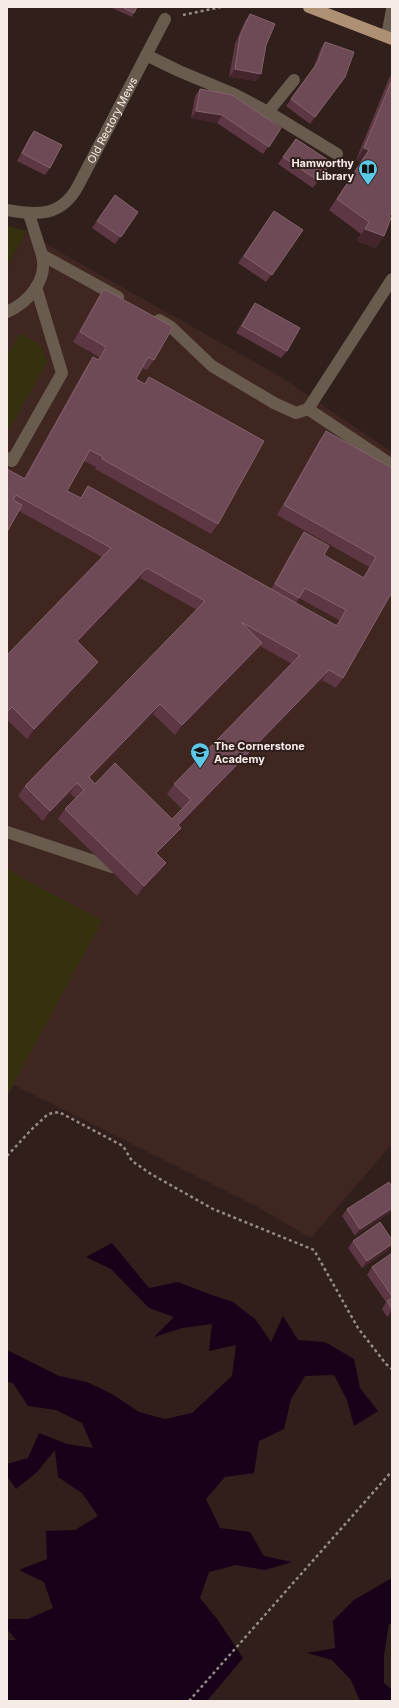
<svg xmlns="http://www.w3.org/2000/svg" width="399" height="1708" viewBox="0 0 399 1708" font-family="Inter,sans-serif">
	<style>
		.built { fill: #3f2621 }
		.green { fill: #35310e }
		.water { fill: #17021a }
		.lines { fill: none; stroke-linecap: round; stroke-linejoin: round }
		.path { stroke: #9a8b87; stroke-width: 2.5; stroke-dasharray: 3 3; stroke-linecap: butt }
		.minor { stroke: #695b4d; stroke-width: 12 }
		.major { stroke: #ae9174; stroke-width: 12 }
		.wall { fill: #5d3743; fill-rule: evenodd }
		.shaded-wall { fill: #44252c }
		.building { fill: #6d4a55; stroke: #83636c; fill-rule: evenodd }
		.labels { text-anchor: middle; stroke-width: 4; stroke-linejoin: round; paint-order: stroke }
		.street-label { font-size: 11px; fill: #f7ebe8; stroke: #311f1b }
		.poi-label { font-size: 11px; font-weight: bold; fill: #f7ebe8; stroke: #311f1b; text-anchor: end }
	</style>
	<rect width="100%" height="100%" fill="#311f1b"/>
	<!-- built -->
	<path class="built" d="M27,231L60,252L281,377L392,452V1144L311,1238L254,1205L14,1085L7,1096V267Z"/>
	<!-- green -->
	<g class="green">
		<path d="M7,226L27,231L7,267Z"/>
		<path d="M20,333L41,345L47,362L7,434V357Z"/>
		<path d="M7,869L102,921L7,1096Z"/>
	</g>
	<!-- water -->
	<g class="water">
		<path d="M112,1243L149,1288L178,1282L206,1293L233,1302L256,1320L271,1342L283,1316L298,1340L325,1342L354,1359L360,1388L378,1411L354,1426L347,1400L334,1375L305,1376L291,1399L284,1429L259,1441L254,1473L225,1477L206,1499L220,1528L250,1532L264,1556L292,1562L265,1570L236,1565L209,1572L200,1598L217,1619L243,1658L207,1701H7V1640H16L7,1629V1619H28L53,1608L44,1582L19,1570L47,1559L46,1531L75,1530L98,1516L82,1493L58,1477L55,1450L37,1472L16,1489L7,1476V1464L28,1458L39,1433L67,1444L93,1448L82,1423L56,1410L28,1406L13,1383L7,1382V1350L59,1376L87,1382L112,1394L139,1412L165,1419L192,1413L232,1376L236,1345L209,1351L212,1324L182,1328L154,1337L174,1317L149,1308L111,1269L86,1257Z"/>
		<path d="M392,1578V1624H389L384,1655V1683L392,1690V1701H360L351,1680L332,1660L307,1653L335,1648L333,1621L354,1600Z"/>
	</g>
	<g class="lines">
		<!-- path -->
		<g class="path">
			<path d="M183,15L221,7"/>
			<path d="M7,1156L31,1130L48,1114L59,1112L123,1146L132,1161L151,1174L213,1209L314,1250L358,1328L386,1364L392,1369"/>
			<path d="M189,1701L392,1471"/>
		</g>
		<!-- minor -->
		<g class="minor">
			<path d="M387,36L392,9"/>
			<path d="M146,55L179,71L234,94L268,112L337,154"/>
			<path d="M268,112L294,80"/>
			<path id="s1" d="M7,210C38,216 62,216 78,186L165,19"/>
			<path d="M29,214L42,255L118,297"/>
			<path d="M7,312C29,302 48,280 42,255"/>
			<path d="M159,320L171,327L212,366L274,403L296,413L308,409L392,279"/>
			<path d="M308,409L392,465"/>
			<path d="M7,458L12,461L62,373L36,287"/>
			<path d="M7,832L112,867"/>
		</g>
		<!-- major -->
		<path class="major" d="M309,7L392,39"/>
	</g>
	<!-- wall -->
	<g class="wall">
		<path d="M110,7H137L132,17Z"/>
		<path d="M250,14L266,45L256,81L229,77L235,44L245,21Z"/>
		<path d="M325,42L345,77L310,124L286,106L313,69L320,50Z"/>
		<path d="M392,74V215L391,214L389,216L384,236L375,248L357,241L361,234L329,210L361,162L356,160L390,76Z"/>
		<path d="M200,89L281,128L263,154L217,123L191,118L195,96Z"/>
		<path d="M34,131L50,168L45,175L17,161L29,138Z"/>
		<path d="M296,139L331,162L313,188L278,164Z"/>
		<path d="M115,195L138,212L115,244L92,228Z"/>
		<path d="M274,211L303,230L266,282L238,263Z"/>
		<path d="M104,289L154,360L147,370L142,368L136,379L144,384L149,377L218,524L211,534L95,469L96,467L84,461L67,491L80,498L88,486L271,589L297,542L304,532L324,555L363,577L369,567L277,515L319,441L326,431L392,592L343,678L336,688L322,680L179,826L174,838L157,854L166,863L159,873L137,896L58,819L65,809L76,799L70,793L43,821L18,796L25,786L197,610L140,578L78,642L98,662L91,672L27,739L7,720V655L102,557L19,511L7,532V469L24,478L86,367L93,357L98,360L99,357L73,342L97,299ZM299,598L339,620L336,625L296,603ZM260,646L292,664L174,784L167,794L182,809L172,819L95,784L90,779L153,714L175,735L255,653Z"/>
		<path d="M255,303L287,351L281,358L236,333L250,310Z"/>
		<path d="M392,1187L355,1236L342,1216L347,1209Z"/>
		<path d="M353,1241L389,1250L362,1268L348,1248Z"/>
		<path d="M392,1253V1313L387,1317L382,1309L386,1302L367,1275L372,1267Z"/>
	</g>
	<!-- shaded-wall -->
	<g class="shaded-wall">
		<path d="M235,69L261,74L256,81L229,77Z"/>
		<path d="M196,111L222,115L217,123L191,118Z"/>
		<path d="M364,148L369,150L361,162L356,160Z"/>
		<path d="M365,229L384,236L375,248L357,241Z"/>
		<path d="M147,568L140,578L70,651L77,641Z"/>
		<path d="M262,643L255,653L175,735L182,725Z"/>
		<path d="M98,662L91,672L27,739L34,729Z"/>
		<path d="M329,670L322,680L171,835L178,825Z"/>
		<path d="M160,704L153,714L82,787L89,777Z"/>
		<path d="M77,783L70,793L43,821L50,811Z"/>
		<path d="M181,828L174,838L149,863L156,853Z"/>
		<path d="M166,863L159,873L137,896L144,886Z"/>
		<path d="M392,1208V1212L355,1236L360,1229Z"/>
		<path d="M392,1244V1245L389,1250L362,1268L367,1261Z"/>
		<path d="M392,1309V1313L387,1317Z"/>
	</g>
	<!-- building -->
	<g class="building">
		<path d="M122,7H137L134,13Z"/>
		<path d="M250,14L275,24L266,45L261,74L235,69L240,36Z"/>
		<path d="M325,42L354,52L345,77L315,117L291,99L318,62Z"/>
		<path d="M392,80V212L389,216L391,218L384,236L365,229L369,222L337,199L369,150L364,148Z"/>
		<path d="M200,89L232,95L281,128L269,147L222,115L196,111Z"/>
		<path d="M34,131L62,145L50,168L22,153Z"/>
		<path d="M296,139L331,162L319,181L283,157Z"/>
		<path d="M115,195L138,212L121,237L97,221Z"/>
		<path d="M274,211L303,230L272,275L244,256Z"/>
		<path d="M104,289L173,327L154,360L148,357L136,379L145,384L149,377L264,441L218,524L102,459L103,457L90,450L67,491L81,498L88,486L337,626L346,610L305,588L299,598L275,584L304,532L329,546L324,555L364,578L376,557L284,505L326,431L392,468V592L343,678L329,670L178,825L181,828L156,853L166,863L144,886L65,809L84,790L77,783L50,811L25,786L205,601L147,568L77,641L98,662L34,729L12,707L7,712V655L111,548L16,495L13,500L22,505L7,532V469L25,479L93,357L99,360L106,347L80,332ZM241,622L300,655L174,784L191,800L172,819L115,763L95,784L89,777L160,704L182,725L262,643Z"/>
		<path d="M255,303L300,328L287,351L242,326Z"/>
		<path d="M389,1182L392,1187V1208L360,1229L347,1209Z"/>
		<path d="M380,1222L392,1240V1244L367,1261L353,1241Z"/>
		<path d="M392,1253V1296L372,1267Z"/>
		<path d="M392,1298V1309L387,1301Z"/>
	</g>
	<!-- icons -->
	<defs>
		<symbol id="library-pin" viewBox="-11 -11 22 30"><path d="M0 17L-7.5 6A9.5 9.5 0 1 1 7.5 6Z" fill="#5ac8e6" stroke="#311f1b"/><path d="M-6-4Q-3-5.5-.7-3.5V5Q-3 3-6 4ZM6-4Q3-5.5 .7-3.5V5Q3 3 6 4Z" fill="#111"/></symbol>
		<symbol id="school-pin" viewBox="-11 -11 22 30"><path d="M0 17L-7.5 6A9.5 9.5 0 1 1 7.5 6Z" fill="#5ac8e6" stroke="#311f1b"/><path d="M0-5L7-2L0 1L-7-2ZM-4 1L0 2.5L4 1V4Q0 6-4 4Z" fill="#111"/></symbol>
	</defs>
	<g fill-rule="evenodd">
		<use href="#library-pin" x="357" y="158" width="22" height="30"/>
		<use href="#school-pin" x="189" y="741" width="22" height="30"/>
	</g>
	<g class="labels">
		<!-- street labels -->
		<g class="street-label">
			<text dy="4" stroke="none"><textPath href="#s1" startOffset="156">Old Rectory Mews</textPath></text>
		</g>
		<!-- poi labels -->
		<g class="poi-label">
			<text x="354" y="167">Hamworthy<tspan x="354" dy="13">Library</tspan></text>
			<text x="214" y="750" text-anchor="start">The Cornerstone<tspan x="214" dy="13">Academy</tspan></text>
		</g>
	</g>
	<!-- border -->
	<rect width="399" height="1708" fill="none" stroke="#f7ebe8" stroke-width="16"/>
</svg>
